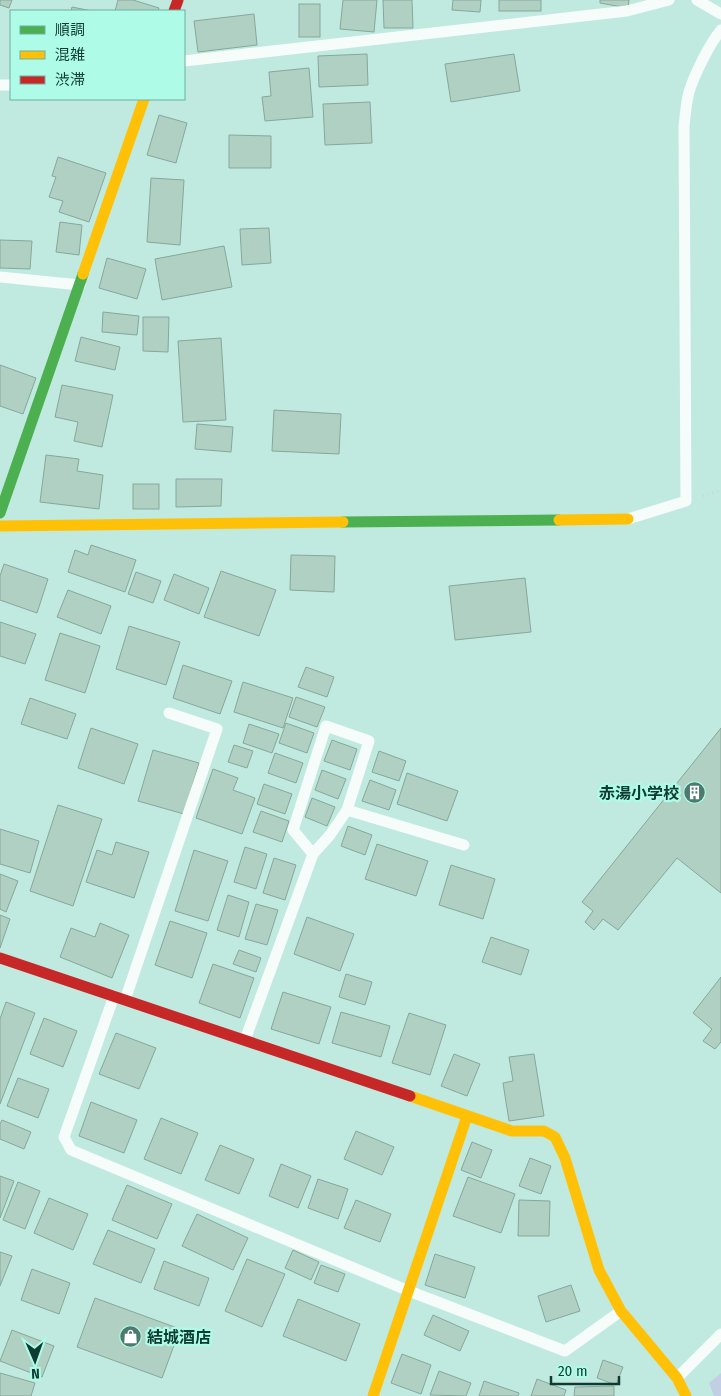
<svg xmlns="http://www.w3.org/2000/svg" width="721" height="1396" viewBox="0 0 721 1396" font-family="'Fira Sans Condensed','Noto Sans JP',sans-serif">
	<style>
		.green { fill: #c2cee4 }
		.building { fill: #b0d0c3; stroke: #86a79a }
		.lines { fill: none; stroke-linecap: round; stroke-linejoin: round }
		.path { stroke: #c9d7d4; stroke-width: 3; stroke-dasharray: 1 4; stroke-linecap: butt }
		.lane { stroke: #f6fcfa; stroke-width: 11 }
		.fast { stroke: #4caf50; stroke-width: 11 }
		.slow { stroke: #ffc107; stroke-width: 11 }
		.jam { stroke: #c62828; stroke-width: 11 }
		.labels { text-anchor: middle; stroke-width: 4.5; stroke-linejoin: round; paint-order: stroke }
		.poi-label { font-size: 16px; font-weight: bold; fill: #0f3c32; stroke: #aefce7; text-anchor: end }
	</style>
	<rect width="100%" height="100%" fill="#c0eadf"/>
	<!-- green -->
	<path class="green" d="M721,1373V1396H714L709,1383Z"/>
	<!-- building -->
	<g class="building">
		<path d="M0,0H12L9,8L0,5Z"/>
		<path d="M118,0H133L159,8L158,11H115Z"/>
		<path d="M343,0H377L374,32L340,29Z"/>
		<path d="M383,0H412L413,28H384Z"/>
		<path d="M453,0H481L480,12L452,10Z"/>
		<rect x="499" y="0" width="42" height="11"/>
		<path d="M600,0H629L628,8L600,3Z"/>
		<rect x="299" y="4" width="21" height="33"/>
		<path d="M72,7L92,11H71Z"/>
		<path d="M254,14L257,45L198,52L194,21Z"/>
		<path d="M367,54L368,85L319,87L318,56Z"/>
		<path d="M514,54L520,91L451,102L445,64Z"/>
		<path d="M309,68L313,117L265,121L262,97L271,96L269,72Z"/>
		<path d="M370,102L372,143L325,145L323,104Z"/>
		<path d="M159,115L187,123L176,163L147,155Z"/>
		<path d="M229,135L271,136V168H229Z"/>
		<path d="M58,157L106,173L89,222L59,212L63,201L49,197L56,177L52,176Z"/>
		<path d="M151,178L184,180L180,245L147,242Z"/>
		<path d="M60,222L82,225L79,255L56,252Z"/>
		<path d="M269,228L271,263L242,265L240,229Z"/>
		<path d="M0,240L32,241L30,269L0,268Z"/>
		<path d="M224,246L232,287L162,300L155,259Z"/>
		<path d="M107,258L146,269L137,299L99,288Z"/>
		<path d="M103,312L139,316L137,335L102,332Z"/>
		<path d="M143,317H169L168,352L143,351Z"/>
		<path d="M81,337L120,347L115,370L75,361Z"/>
		<path d="M221,338L226,420L183,422L178,341Z"/>
		<path d="M0,365L36,378L23,414L0,406Z"/>
		<path d="M62,385L113,395L102,447L74,441L78,422L55,417Z"/>
		<path d="M274,410L341,414L339,454L272,451Z"/>
		<path d="M197,424L233,427L231,452L195,449Z"/>
		<path d="M46,455L79,459L77,471L103,475L99,509L40,502Z"/>
		<path d="M176,479H222L221,506L176,507Z"/>
		<rect x="133" y="484" width="26" height="25"/>
		<path d="M91,545L136,560L125,592L68,572L75,550L88,555Z"/>
		<path d="M291,555L335,556L334,592L290,590Z"/>
		<path d="M4,564L48,579L37,613L0,600V576Z"/>
		<path d="M221,571L276,590L259,636L204,617Z"/>
		<path d="M136,572L161,581L153,603L128,594Z"/>
		<path d="M174,574L209,588L199,614L164,600Z"/>
		<path d="M525,578L531,632L455,640L449,586Z"/>
		<path d="M68,590L111,606L101,634L57,617Z"/>
		<path d="M0,622L36,634L25,664L0,656Z"/>
		<path d="M129,626L180,642L166,685L116,669Z"/>
		<path d="M60,633L100,646L85,693L45,680Z"/>
		<path d="M183,665L232,681L220,714L173,698Z"/>
		<path d="M306,667L334,677L327,697L298,687Z"/>
		<path d="M243,682L293,698L283,728L234,712Z"/>
		<path d="M296,697L325,707L317,727L289,717Z"/>
		<path d="M30,698L76,714L67,739L21,724Z"/>
		<path d="M286,723L314,733L307,753L279,743Z"/>
		<path d="M249,724L279,734L272,753L243,743Z"/>
		<path d="M91,728L138,744L124,784L78,768Z"/>
		<path d="M721,728V893L677,858L618,930L603,919L594,930L585,922L593,911L582,902Z"/>
		<path d="M332,740L357,749L350,770L324,761Z"/>
		<path d="M234,745L253,751L247,768L228,762Z"/>
		<path d="M153,750L199,763L184,814L138,801Z"/>
		<path d="M379,751L406,761L399,781L372,772Z"/>
		<path d="M275,753L303,763L296,783L268,773Z"/>
		<path d="M213,769L238,778L233,790L255,798L242,834L196,818Z"/>
		<path d="M322,770L346,779L338,799L315,790Z"/>
		<path d="M407,773L458,791L447,821L397,804Z"/>
		<path d="M370,780L396,790L389,810L362,801Z"/>
		<path d="M264,784L292,794L285,814L257,804Z"/>
		<path d="M312,798L335,807L327,826L305,817Z"/>
		<path d="M58,805L102,819L73,906L30,891Z"/>
		<path d="M261,811L289,821L282,842L253,832Z"/>
		<path d="M348,826L372,835L365,855L341,846Z"/>
		<path d="M0,829L39,841L30,873L0,864Z"/>
		<path d="M116,842L149,852L134,898L86,882L97,850L112,855Z"/>
		<path d="M377,844L428,861L416,896L365,879Z"/>
		<path d="M245,847L267,854L256,889L234,882Z"/>
		<path d="M194,850L228,861L208,921L175,911Z"/>
		<path d="M274,858L296,865L285,900L263,893Z"/>
		<path d="M451,865L495,879L483,919L439,905Z"/>
		<path d="M0,874L18,881L6,912L0,909Z"/>
		<path d="M228,895L249,902L239,937L217,930Z"/>
		<path d="M256,904L278,910L267,945L245,939Z"/>
		<path d="M0,915L10,919L0,948Z"/>
		<path d="M307,917L354,934L340,971L294,954Z"/>
		<path d="M170,921L207,933L192,978L155,965Z"/>
		<path d="M100,923L129,935L112,978L60,957L71,928L95,937Z"/>
		<path d="M491,937L529,950L521,975L482,962Z"/>
		<path d="M239,950L261,958L256,972L233,964Z"/>
		<path d="M213,964L254,978L240,1018L199,1003Z"/>
		<path d="M346,974L372,982L365,1005L339,997Z"/>
		<path d="M721,977V1042L715,1049L703,1041L712,1029L693,1013Z"/>
		<path d="M283,992L331,1007L319,1044L271,1029Z"/>
		<path d="M6,1002L35,1013L0,1104V1019Z"/>
		<path d="M341,1012L390,1026L381,1057L332,1043Z"/>
		<path d="M409,1013L446,1025L430,1075L392,1063Z"/>
		<path d="M44,1018L77,1031L63,1067L30,1054Z"/>
		<path d="M116,1033L156,1048L139,1089L99,1074Z"/>
		<path d="M454,1054L480,1064L467,1096L441,1086Z"/>
		<path d="M534,1054L544,1116L509,1121L503,1083L513,1081L509,1057Z"/>
		<path d="M18,1078L49,1089L38,1118L7,1106Z"/>
		<path d="M91,1102L137,1120L124,1153L79,1136Z"/>
		<path d="M161,1118L198,1133L181,1174L144,1159Z"/>
		<path d="M2,1120L31,1132L24,1149L0,1139V1124Z"/>
		<path d="M356,1131L394,1147L382,1175L344,1159Z"/>
		<path d="M472,1142L492,1150L481,1178L461,1170Z"/>
		<path d="M220,1145L254,1159L239,1194L205,1180Z"/>
		<path d="M530,1158L551,1166L541,1194L519,1186Z"/>
		<path d="M281,1164L311,1176L298,1208L269,1196Z"/>
		<path d="M0,1176L14,1181L0,1218Z"/>
		<path d="M468,1177L515,1194L501,1233L453,1216Z"/>
		<path d="M318,1179L348,1189L338,1219L308,1208Z"/>
		<path d="M18,1182L40,1191L25,1229L3,1220Z"/>
		<path d="M127,1185L172,1204L157,1239L112,1220Z"/>
		<path d="M49,1198L88,1214L73,1250L34,1233Z"/>
		<path d="M356,1200L391,1214L380,1242L344,1228Z"/>
		<path d="M519,1200L550,1201L549,1236H518Z"/>
		<path d="M197,1214L248,1238L233,1270L182,1246Z"/>
		<path d="M108,1230L155,1249L141,1283L93,1264Z"/>
		<path d="M293,1250L319,1262L311,1280L285,1268Z"/>
		<path d="M0,1252L12,1256L0,1286Z"/>
		<path d="M435,1254L475,1267L465,1298L425,1285Z"/>
		<path d="M247,1259L285,1274L262,1327L225,1311Z"/>
		<path d="M164,1261L209,1278L199,1306L154,1289Z"/>
		<path d="M321,1265L345,1274L338,1292L314,1283Z"/>
		<path d="M32,1269L70,1283L59,1314L21,1300Z"/>
		<path d="M571,1285L580,1311L546,1322L538,1296Z"/>
		<path d="M95,1298L180,1329L162,1378L77,1347Z"/>
		<path d="M298,1299L360,1324L346,1361L283,1336Z"/>
		<path d="M433,1315L469,1331L460,1351L424,1335Z"/>
		<path d="M12,1330L54,1346L42,1377L0,1361Z"/>
		<path d="M402,1354L431,1365L421,1394L391,1383Z"/>
		<path d="M603,1360L623,1367L616,1385L597,1378Z"/>
		<path d="M439,1371L471,1383L466,1396L430,1395Z"/>
		<path d="M0,1373L35,1383L31,1396H0Z"/>
		<path d="M537,1379L566,1390L564,1396H531Z"/>
		<path d="M484,1381L519,1393L518,1396H479Z"/>
		<path d="M614,1386V1396H574L575,1387Z"/>
	</g>
	<g class="lines">
		<!-- path -->
		<path class="path" d="M703,496L721,490"/>
		<!-- lane -->
		<g class="lane">
			<path d="M697,0L721,14"/>
			<path d="M184,61L627,11L669,0"/>
			<path d="M0,85H11"/>
			<path d="M0,277L80,285"/>
			<path d="M628,519L686,501L684,127C685,116 686,103 689,92C694,75 710,43 721,30"/>
			<path d="M347,810L464,845"/>
			<path d="M114,996L64,1137L71,1150L409,1291L565,1351L621,1311"/>
			<path d="M125,1000L217,729L169,713"/>
			<path d="M245,1040L313,854L330,835L347,810L369,741L326,726L293,830L313,854"/>
			<path d="M677,1378L721,1334"/>
		</g>
		<!-- fast -->
		<g class="fast">
			<path d="M0,513L83,274"/>
			<path d="M343,522L559,520"/>
		</g>
		<!-- slow -->
		<g class="slow">
			<path d="M83,274L144,99"/>
			<path d="M559,520L628,519"/>
			<path d="M0,526L343,522"/>
			<path d="M410,1096L512,1131H544L555,1137L565,1158L599,1270L621,1311L677,1378L686,1396"/>
			<path d="M373,1396L467,1116"/>
		</g>
		<!-- jam -->
		<g class="jam">
			<path d="M174,11L178,0"/>
			<path d="M0,958L410,1096"/>
		</g>
	</g>
	<!-- icons -->
	<defs>
		<symbol id="building-disc" viewBox="-11 -11 22 22"><circle r="9.5" fill="#4d796f" stroke="#aefce7"/><path d="M-4-6H4V6H1V3H-1V6H-4ZM-2.5-4.3h1.7v1.8h-1.7ZM.8-4.3h1.7v1.8H.8ZM-2.5-1h1.7V.8h-1.7ZM.8-1h1.7V.8H.8Z" fill="#fff"/></symbol>
		<symbol id="shop-disc" viewBox="-11 -11 22 22"><circle r="9.5" fill="#4d796f" stroke="#aefce7"/><path d="M-5-2.5h2.3a2.7 3.5 0 0 1 5.4 0H5L5.5 6h-11ZM-1.5-2.5h3a1.5 2.3 0 0 0-3 0Z" fill="#fff"/></symbol>
	</defs>
	<g fill-rule="evenodd">
		<use href="#building-disc" x="682" y="780" width="25" height="25"/>
		<use href="#shop-disc" x="118" y="1324" width="25" height="25"/>
	</g>
	<g class="labels">
		<!-- poi labels -->
		<g class="poi-label">
			<text x="679" y="799">赤湯小学校</text>
			<text x="147" y="1343" text-anchor="start">結城酒店</text>
		</g>
	</g>
	<!-- legend -->
	<rect x="10" y="10" width="175" height="90" fill="#aefce7" stroke="#6eaf9f"/>
	<rect x="20" y="26" width="25" height="8" fill="#4caf50" stroke="#6eaf9f"/>
	<text x="55" y="35" font-size="15" fill="#0f3c32">順調</text>
	<rect x="20" y="51" width="25" height="8" fill="#ffc107" stroke="#6eaf9f"/>
	<text x="55" y="60" font-size="15" fill="#0f3c32">混雑</text>
	<rect x="20" y="76" width="25" height="8" fill="#c62828" stroke="#6eaf9f"/>
	<text x="55" y="85" font-size="15" fill="#0f3c32">渋滞</text>
	<!-- north arrow -->
	<g transform="translate(35 1361) rotate(178)" stroke="#aefce7" stroke-width="4" paint-order="stroke">
	<path d="M0-4L9 19L0 12L-9 19Z" fill="#0f3c32"/>
	<text y="-8" font-size="14" font-weight="bold" text-anchor="middle" fill="#0f3c32">N</text>
	</g>
	<!-- scale -->
	<path d="M551 1376v8h68v-8" fill="none" stroke="#0f3c32" stroke-width="2.5"/>
	<text x="558" y="1376" font-size="15" fill="#0f3c32" stroke="#aefce7" stroke-width="4" paint-order="stroke">20 m</text>
</svg>
